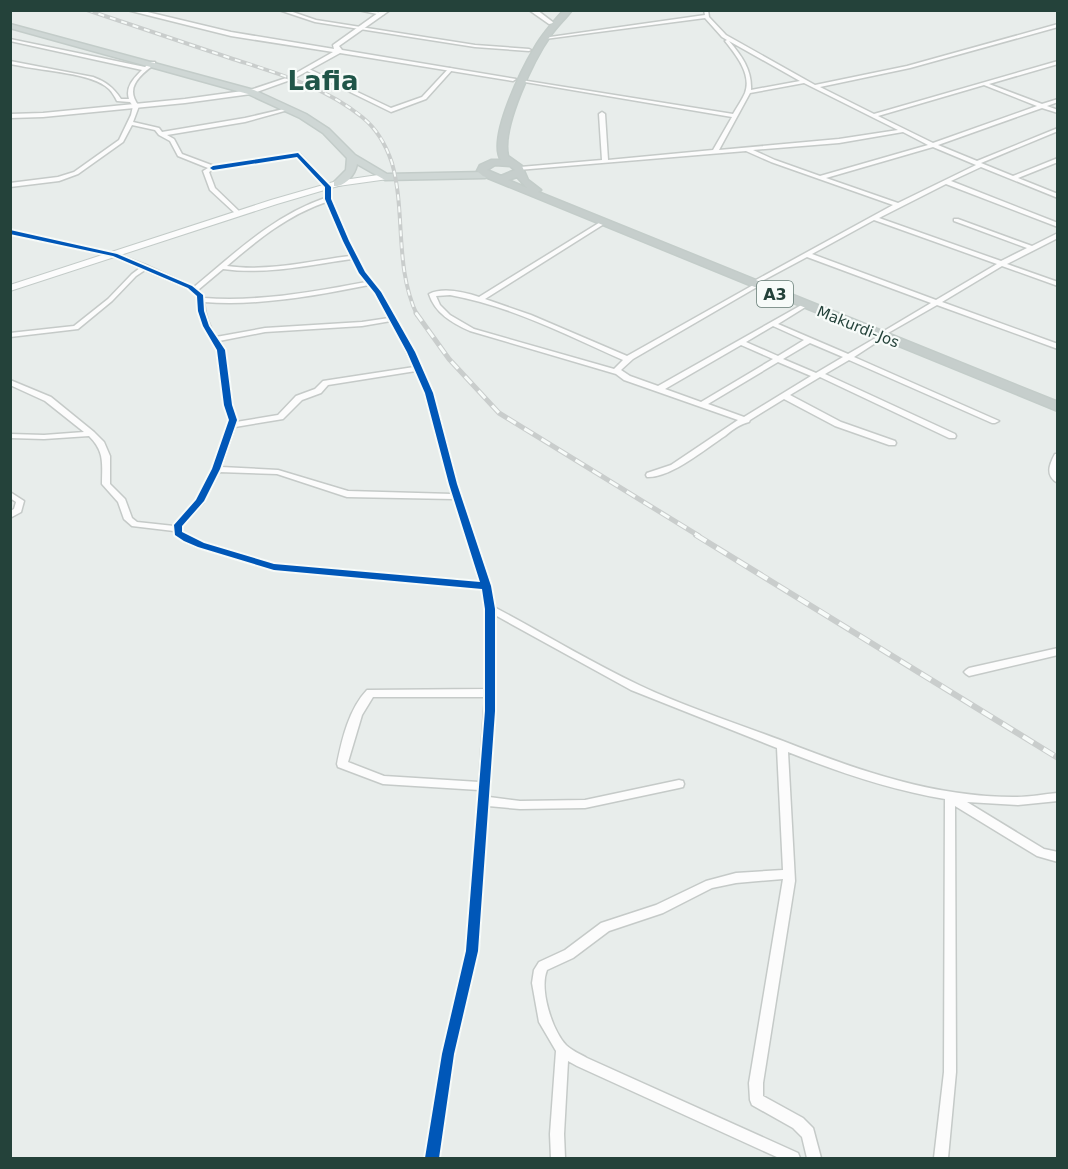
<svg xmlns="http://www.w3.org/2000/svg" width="1068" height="1169" viewBox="0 0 1068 1169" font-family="'DejaVu Sans',sans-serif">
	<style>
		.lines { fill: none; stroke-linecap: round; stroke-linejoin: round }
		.minor-casing { stroke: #c5cac8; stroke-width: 3 }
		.tertiary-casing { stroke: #c5cac8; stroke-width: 3 }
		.secondary-casing { stroke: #c3cbc8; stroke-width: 2 }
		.primary-casing { stroke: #c3ccc9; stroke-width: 3 }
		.trunk-casing { stroke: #c3ccc9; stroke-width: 3 }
		.minor { fill: #fcfcfc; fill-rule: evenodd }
		.tertiary { fill: #fcfcfc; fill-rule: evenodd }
		.secondary { fill: #fcfcfc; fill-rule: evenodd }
		.primary { fill: #cfd7d5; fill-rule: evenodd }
		.trunk { fill: #c6cecc; fill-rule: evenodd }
		.rail-far2-casing { stroke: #c9cdcc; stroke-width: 4 }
		.rail-far1-casing { stroke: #c9cdcc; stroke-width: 5 }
		.rail-casing { stroke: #c9cdcc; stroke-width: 6 }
		.rail-far2 { stroke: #f7fbf9; stroke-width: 2; stroke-dasharray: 6; stroke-linecap: butt }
		.rail-far1 { stroke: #f7fbf9; stroke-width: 3; stroke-dasharray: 10; stroke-linecap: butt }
		.rail { stroke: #f7fbf9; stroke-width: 4; stroke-dasharray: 12; stroke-linecap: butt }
		.cycleway-casing { stroke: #f7fbf9; stroke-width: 4 }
		.cycleway { fill: #0057b8; fill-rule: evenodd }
		.labels { text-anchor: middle; stroke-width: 4.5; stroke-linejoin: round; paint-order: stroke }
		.far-street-label { font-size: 15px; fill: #24423a; stroke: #f7fbf9 }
		.shield { fill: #f7fbf9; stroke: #637a73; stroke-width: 1.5 }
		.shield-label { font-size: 16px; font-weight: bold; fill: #24423a }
		.far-town-label { font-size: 26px; font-weight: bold; fill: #1f5548; stroke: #f7fbf9 }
	</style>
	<rect width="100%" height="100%" fill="#e8edeb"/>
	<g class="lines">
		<defs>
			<g id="minor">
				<path d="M279,10H287L316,20L475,45L529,49L531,50L529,51L475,47L315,22Z"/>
				<path d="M358,10H370L384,14L382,15Z"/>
				<path d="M704,10H708L709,17L726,35L815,85L907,66L1058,24V27L910,68L820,87L874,114L1058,61V64L989,84L1042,104L1058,99V102L1047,106L1058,110V113L1042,108L938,145L977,161L1058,128V131L981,163L1013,176L1058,158V162L1018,178L1058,194V198L981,167L951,181L1058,223V227L946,184L879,218L1001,261L1027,248L954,221V219H958L1032,246L1058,233V238L1007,264L1058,282V286L1002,266L942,302L1058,344V349L937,305L888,333H884V331L931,303L807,257L760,282H756V280L893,205L771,162L746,151L518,170L517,169L520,167L602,160L599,114L602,112L605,114L608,160L713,150L732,117L519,81L521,80L733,114C737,107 742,100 745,93C752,74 736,55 725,41L727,40L722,37L705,18L545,39L543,38L705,15ZM729,41L800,81L751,90C752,70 742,56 729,41ZM804,83L898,130L839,139L719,150L750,93ZM984,85L1037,106L933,143L878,116ZM903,132L928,145L820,176L775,160L753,150L839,143ZM933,147L976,165L898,203L826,178ZM874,220L997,264L936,300L812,254Z"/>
				<path d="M10,39L145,67L151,62H155V64C140,75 124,88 139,106L133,122L159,128L162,132L245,118L288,108V110L245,122L167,135L174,139L182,154L214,166L300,154L331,187V199L349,241L365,272L381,292L415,352L433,393L457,484L491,586L494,607C543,633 590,662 639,685C685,707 736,723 783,741C857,770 936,798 1017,797C1030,797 1044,794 1058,793V801L1018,805L967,802L1044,849L1058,852V862L1037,856L955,806L956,1072L948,1158H934L944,1072L945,799C891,790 838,772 788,752L795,881L763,1083V1096L803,1118L813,1128L821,1158H807L802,1137L793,1128L752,1105L750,1100L749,1083L783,879L736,883L712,888L663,913L609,931L573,958L547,970C539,989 552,1030 566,1045C571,1050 580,1054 587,1058L798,1153L800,1158H779L577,1066L568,1061L564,1134L565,1158H551L550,1134L556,1051L539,1022L532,983L534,970L539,962L565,950L601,923L656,905L706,881L736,873L783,870L777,748L631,690L495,615V711L489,797L520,801L585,800L679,780L683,781L684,784L683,787L679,788L585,808L520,809L488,806L478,951L454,1054L439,1158H425L442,1054L466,951L479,790L383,784L338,767L337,764C342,739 349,709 367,690L485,689V609L482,589L274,570L198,547L184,541L175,535L174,531L132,526L124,519L118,502L102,484C102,463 105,452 89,436L44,439L10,438V434L44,435L84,432L45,401L10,385V380L51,397L94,432L104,442L110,456V484L125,499L132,518L137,522L174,526L196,500L212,469L229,420L224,405L217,350L203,326L198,311L197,296L188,288L145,270L136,276L112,301L78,329L10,337V333L74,326L108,299L132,274L140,268L113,256L10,234V230L117,254L148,266L194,287C235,253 273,216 325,198V187L297,157L214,169L209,172L215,188L241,213L236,214L210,190L203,171L208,168L178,156L170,141L159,135L155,130L132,125L123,142L78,174L59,181L10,187V183L58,177L74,172L119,140L131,115L133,106L130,102L117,101C115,97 112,92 109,89C93,73 43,71 21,66L10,64V61L93,77C106,82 113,87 121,99H129C125,87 134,78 142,70L10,41ZM326,202L350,256C309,261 268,272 227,266C257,240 288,215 326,202ZM352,259L359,273L366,282C312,292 259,302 204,298L202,294L198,290L223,269C267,275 308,265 352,259ZM369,285L375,293L389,318L362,322L265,328L216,337C209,326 205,315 204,302C260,306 314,296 369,285ZM391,321L414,367L323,381L315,389L296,396L278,415L236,422L232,405L225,350L219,341L265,332L362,326ZM416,371L425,393L452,494L348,491L278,470L221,467L235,427L283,419L302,400L321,393L328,385ZM219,472L277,474L347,497L454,499L480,582L274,564L204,543L182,532V526L203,503ZM373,697H485L479,782L384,776L348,762L362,715Z"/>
				<path d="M449,68L453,69L426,99L391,112L305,70L309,69L391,108L422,97Z"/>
				<path d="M602,221L605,223L604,224L485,299L531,315L627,356L755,284L758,286L757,287L633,359L621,370L630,376L658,386L805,303L808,305L807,306L778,324L848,354L879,336H883V338L854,357L999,421L995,423H992L849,360L825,374L955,434L956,436L955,438H949L820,377L790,395L841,422L895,441L896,443L895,445H889L835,426L784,399L750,420L749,422C740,424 732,430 725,436C705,449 671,478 647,477L646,475L647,473L671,465L738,420L624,380L616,374L470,331C452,323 435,313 429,294C443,287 464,292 479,297ZM450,295C511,306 567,335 623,360L614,369L474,329L450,315L440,305L436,296ZM773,326L804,340L778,356L746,342ZM810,343L843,357L816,373L783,359ZM741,345L773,359L701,402L665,389ZM778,362L811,376L744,417L708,404Z"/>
				<path d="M1055,454H1058V483C1045,476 1049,465 1055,454Z"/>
				<path d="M10,492L24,501L21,512L10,518V511L14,509L16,502L10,498Z"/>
				<path d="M1058,648V655L969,676L966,674L964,672L966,670L969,668Z"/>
			</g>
			<g id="tertiary">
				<path d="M127,10H139L231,32L334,49L333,45L382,10H390L339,46L342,50L516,79L513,81L340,53L293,79L251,94L185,103L43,117L10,118V114L43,113L185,99L250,90L289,77L333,52L231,36Z"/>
				<path d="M529,10H537L554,23L549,24Z"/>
			</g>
			<path id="secondary" d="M385,174L389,177L388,179L338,186L277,204L10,291V285L271,200L337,181Z"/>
			<path id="primary" d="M10,24L254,90L306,114L329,129L355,155L387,174L485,172L490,175L485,178L385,180L357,164C355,175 345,187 334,186V182L346,170L347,158L323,133L300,118L248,94L10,28Z"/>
			<path id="trunk" d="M564,10H572C565,19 557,26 551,35C534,59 501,127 508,156L522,166L528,180L541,190L538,192L1058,402V411L483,176L477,171L480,165L491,160H501C487,138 523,67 535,47C543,33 553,22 564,10ZM495,165L510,166L515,170L501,176L487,170ZM517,177L527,188L508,180Z"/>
		</defs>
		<!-- minor casing -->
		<use href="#minor" class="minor-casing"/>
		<!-- tertiary casing -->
		<use href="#tertiary" class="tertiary-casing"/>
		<!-- secondary casing -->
		<use href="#secondary" class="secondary-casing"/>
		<!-- primary casing -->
		<use href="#primary" class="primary-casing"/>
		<!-- trunk casing -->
		<use href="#trunk" class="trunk-casing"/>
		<!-- minor -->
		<use href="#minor" class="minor"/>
		<!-- tertiary -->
		<use href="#tertiary" class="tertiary"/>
		<!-- secondary -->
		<use href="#secondary" class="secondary"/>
		<!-- primary -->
		<use href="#primary" class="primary"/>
		<!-- trunk -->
		<use href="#trunk" class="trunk"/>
		<defs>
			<path id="rail-far2" d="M87,10C135,26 182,42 230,58C276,73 324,86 362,117C377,129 386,145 392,163C406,213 394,266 417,315"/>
			<path id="rail-far1" d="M416,313L449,359L499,413L699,536"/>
			<path id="rail" d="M696,535L1058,758"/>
		</defs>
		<!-- rail-far2 casing -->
		<use href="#rail-far2" class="rail-far2-casing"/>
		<!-- rail-far1 casing -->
		<use href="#rail-far1" class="rail-far1-casing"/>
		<!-- rail casing -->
		<use href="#rail" class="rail-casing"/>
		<!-- rail-far2 -->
		<use href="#rail-far2" class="rail-far2"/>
		<!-- rail-far1 -->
		<use href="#rail-far1" class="rail-far1"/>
		<!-- rail -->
		<use href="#rail" class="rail"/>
		<defs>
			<path id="cycleway" d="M298,153L331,187V199L349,241L365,272L381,292L415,352L433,393L457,484L491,586L495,609V711L478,951L454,1054L439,1158H425L442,1054L466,951L485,711V609L482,589L274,570L198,547L184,541L175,535L174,525L196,500L212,469L229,420L224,405L217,350L203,326L198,311L197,296L188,288L113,256L10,234V230L117,254L192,286L203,295L204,311L209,326L225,350L232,405L237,420L220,469L204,501L182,526V532L204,543L274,564L480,582L449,484L425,393L407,352L375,293L359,273L343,241L325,199V187L297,157L213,170L210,168L213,166Z"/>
		</defs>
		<!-- cycleway casing -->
		<use href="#cycleway" class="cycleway-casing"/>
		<!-- cycleway -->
		<use href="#cycleway" class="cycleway"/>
	</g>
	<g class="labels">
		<!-- far-street labels -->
		<g class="far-street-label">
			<text transform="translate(858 327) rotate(22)" y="5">Makurdi-Jos</text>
		</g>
		<!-- shield labels -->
		<rect class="shield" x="757" y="281" width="36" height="26" rx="4.5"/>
		<g class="shield-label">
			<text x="775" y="300">A3</text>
		</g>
		<!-- far-town labels -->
		<g class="far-town-label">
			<text x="323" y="90">Lafia</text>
		</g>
	</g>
	<!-- border -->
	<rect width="1068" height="1169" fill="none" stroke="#24423a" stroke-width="24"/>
</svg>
